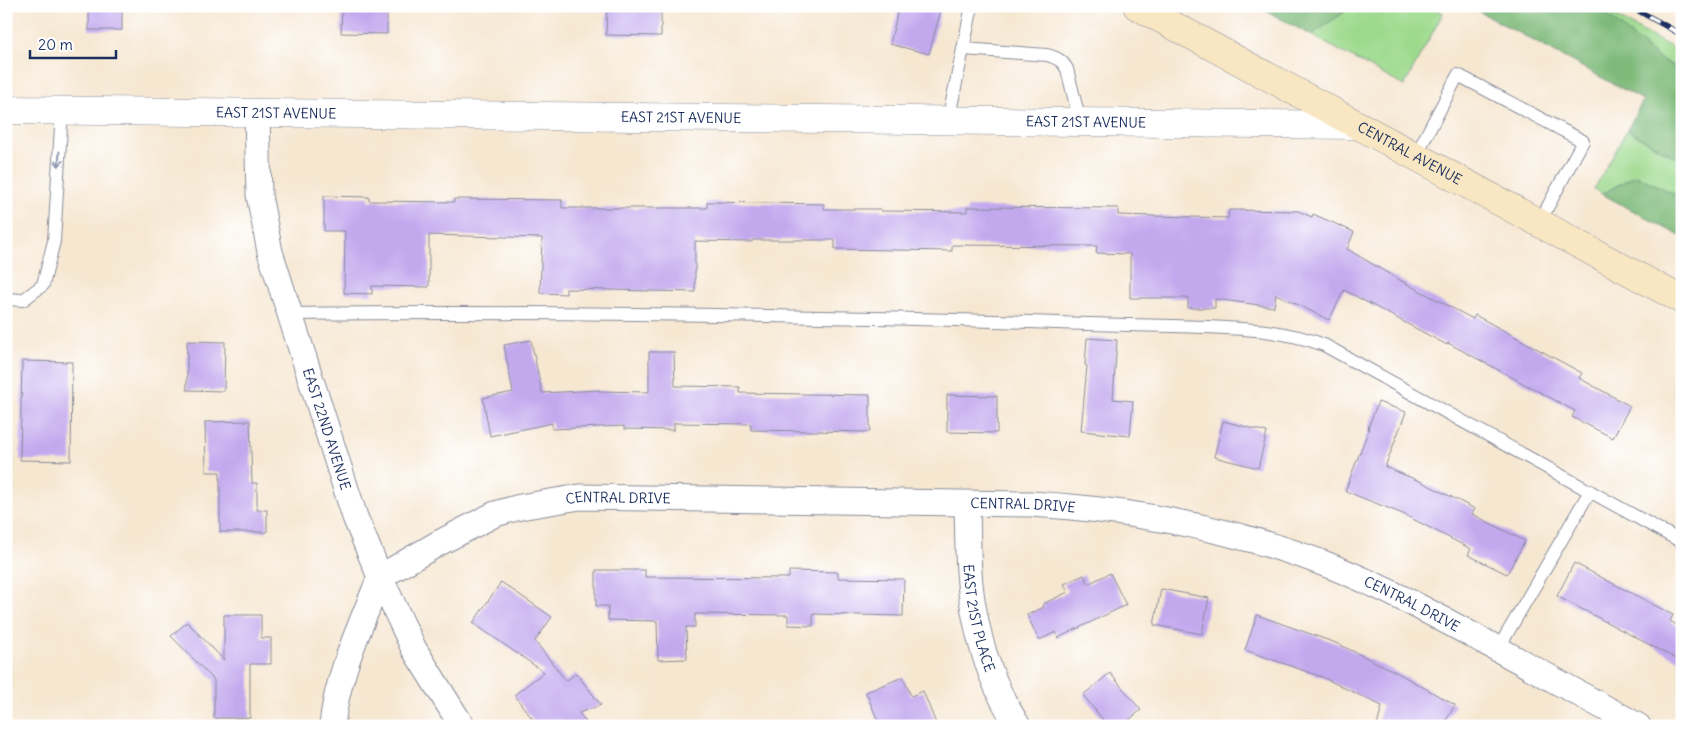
<svg xmlns="http://www.w3.org/2000/svg" width="1688" height="732" viewBox="0 0 1688 732" font-family="Delius,sans-serif">
	<style>
		.green { fill: #9eda8e; stroke: #5c8476 }
		.forest { fill: #7eba79; stroke: #4c746c }
		.building { fill: #c2a9ee }
		.lines { fill: none; stroke-linecap: round; stroke-linejoin: round }
		.service-casing { stroke: #888b98; stroke-width: 14 }
		.minor-casing { stroke: #888b98; stroke-width: 27 }
		.tertiary-casing { stroke: #888b98; stroke-width: 29 }
		.secondary-casing { stroke: #888b98; stroke-width: 29 }
		.service { stroke: #fff; stroke-width: 12 }
		.minor { stroke: #fff; stroke-width: 25 }
		.tertiary { stroke: #fff; stroke-width: 28 }
		.secondary { stroke: #f9e7c3; stroke-width: 28 }
		.rail-casing { stroke: #1b2f5e; stroke-width: 5.5 }
		.rail { stroke: #fff; stroke-width: 4; stroke-dasharray: 11; stroke-linecap: butt }
		.oneway { stroke: #8d97ae }
		.labels { text-anchor: middle; stroke-width: 4; stroke-linejoin: round; paint-order: stroke }
		.street-label { font-size: 14px; fill: #1b2f5e; stroke: #fff }
	</style>
	<rect width="100%" height="100%" fill="#fff"/>
	<filter id="ink" filterUnits="userSpaceOnUse"><feTurbulence type="fractalNoise" baseFrequency=".02" numOctaves="2"/><feDisplacementMap in="SourceGraphic" scale="10" xChannelSelector="R" yChannelSelector="G"/><feConvolveMatrix kernelMatrix="1 2 1 2 8 2 1 2 1" color-interpolation-filters="sRGB"/></filter>
	<filter id="wash" filterUnits="userSpaceOnUse"><feTurbulence type="fractalNoise" baseFrequency=".0096" numOctaves="4" result="noise"/><feDisplacementMap in="SourceGraphic" scale="20" xChannelSelector="R" yChannelSelector="G"/><feGaussianBlur stdDeviation="1.12" result="paint"/><feColorMatrix in="noise" values="0 0 0 0 0 0 0 0 0 0 0 0 0 0 0 0 0 1.4 0 .05"/><feComposite in="paint" operator="in"/></filter>
	<g filter="url(#wash)">
		<rect width="100%" height="100%" fill="#f6e7d1"/>
		<!-- green -->
		<g class="green">
			<path d="M1353,6H1430L1443,13L1404,86L1311,35Z"/>
			<path d="M1596,6L1682,53V71L1657,57Z"/>
			<path d="M1627,130L1682,161V198L1636,175L1602,194L1594,189Z"/>
		</g>
		<!-- forest -->
		<g class="forest">
			<path d="M1257,6H1353L1311,35Z"/>
			<path d="M1469,6H1596L1657,57L1682,71V161L1627,130L1643,100Z"/>
			<path d="M1636,175L1682,198V237L1602,194Z"/>
		</g>
		<g id="blocks">
			<!-- building -->
			<g class="building">
				<rect x="89" y="6" width="33" height="24"/>
				<path d="M342,6H387V34L341,33Z"/>
				<path d="M607,6H661V36L606,35Z"/>
				<path d="M899,6H942L929,54L890,44Z"/>
				<path d="M324,196L369,197V201L454,202V199L562,200V208H707V202L824,204V209H881V211L967,212V207L1118,208V215L1228,218L1229,210L1298,211L1312,217L1313,214L1354,232L1347,249L1396,278L1473,319L1475,315L1582,373L1579,378L1630,406L1613,438L1572,417L1575,411L1448,343L1447,345L1344,290L1329,320L1276,294L1274,307L1215,299V308H1188V298H1130V254L1096,253L1097,246L952,245V251L835,249V240H752V242L695,241V292L566,289V294L540,293L542,238L429,235V287L372,286V294L344,293L345,231H324Z"/>
				<path d="M1087,338L1117,340L1113,399L1133,401L1130,436L1081,431L1087,366L1085,365Z"/>
				<path d="M531,340L542,393L599,390V391L649,392V352H674L675,386L740,387V393L870,395V432L751,430V424L674,423V430L624,429V426L552,429V423L490,436L483,398L513,392L504,345Z"/>
				<path d="M187,341L225,342L224,391L187,390Z"/>
				<path d="M22,361L72,362L71,461L20,460Z"/>
				<path d="M947,395L997,396V433L947,432Z"/>
				<path d="M1378,402L1406,412L1385,467L1422,482L1475,509L1472,514L1525,541L1507,574L1468,555L1471,549L1403,514L1345,491L1369,429L1368,428Z"/>
				<path d="M250,421L252,483H257V510H267V532H220V472H206L205,422Z"/>
				<path d="M1223,421L1267,432L1258,468L1214,457Z"/>
				<path d="M1574,563L1673,615L1670,621L1682,628V662L1557,596Z"/>
				<path d="M596,570H645V577L789,578V571L838,572V578L904,579L903,616L813,614V626L788,625V615L695,614V627H686L687,659L658,660L657,621L608,620V606H596Z"/>
				<path d="M1110,573L1126,605L1058,638L1056,632L1039,640L1027,615L1044,607L1043,604L1068,592L1064,584L1084,575L1088,584Z"/>
				<path d="M501,582L552,617L535,641L566,681L576,673L601,705L579,713L589,726H538L514,695L544,672L473,623Z"/>
				<path d="M1161,589L1209,598L1202,634L1154,625Z"/>
				<path d="M224,615H261V638H271V664H250V718H214V680L171,636L187,622L224,660Z"/>
				<path d="M1257,615L1336,643L1396,672L1455,705L1443,726H1377L1382,706L1322,677L1245,650Z"/>
				<path d="M1110,673L1141,710L1122,726H1108L1083,695Z"/>
				<path d="M903,677L911,696L923,691L937,726H880L866,692Z"/>
			</g>
		</g>
	</g>
	<g filter="url(#ink)">
		<use href="#blocks" fill-opacity="0" stroke="#888b98" stroke-width="1"/>
		<g class="lines">
			<defs>
				<g id="service">
					<path d="M963,49L1047,55C1057,58 1062,60 1067,69L1080,122"/>
					<path d="M948,121L972,6"/>
					<path d="M1415,157L1458,75L1583,141L1539,223"/>
					<path d="M6,299L23,300L43,285L54,241L62,110"/>
					<path d="M291,314C537,311 784,315 1030,322C1078,324 1127,325 1175,326C1226,328 1277,327 1324,345L1682,542"/>
					<path d="M1498,649L1590,491"/>
				</g>
				<g id="minor">
					<path id="s1" d="M257,113L259,195L270,252L355,517L380,577L414,649L462,726"/>
					<path id="s2" d="M967,504C968,539 967,576 974,611C981,651 996,692 1018,726"/>
					<path id="s3" d="M380,577L439,543L495,514L520,507L580,497L1031,504C1133,510 1237,529 1333,567C1386,588 1435,615 1485,642C1536,670 1587,698 1638,726"/>
					<path d="M332,726C337,674 361,625 380,577"/>
				</g>
				<g id="tertiary">
					<path id="s4" d="M6,110L1356,125"/>
				</g>
				<g id="secondary">
					<path id="s5" d="M1137,6L1682,300"/>
				</g>
			</defs>
			<!-- service casing -->
			<use href="#service" class="service-casing"/>
			<!-- minor casing -->
			<use href="#minor" class="minor-casing"/>
			<!-- tertiary casing -->
			<use href="#tertiary" class="tertiary-casing"/>
			<!-- secondary casing -->
			<use href="#secondary" class="secondary-casing"/>
			<!-- service -->
			<use href="#service" class="service"/>
			<!-- minor -->
			<use href="#minor" class="minor"/>
			<!-- tertiary -->
			<use href="#tertiary" class="tertiary"/>
			<!-- secondary -->
			<use href="#secondary" class="secondary"/>
			<defs>
				<path id="rail" d="M1630,6L1682,35"/>
			</defs>
			<!-- rail casing -->
			<use href="#rail" class="rail-casing"/>
			<!-- rail -->
			<use href="#rail" class="rail"/>
		</g>
		<!-- one-way arrows -->
		<defs><path id="oneway-shaft" d="M-6 0H5M1.5-3L5.5 0L1.5 3" fill="none" stroke-width="1.6" stroke-linecap="round" stroke-linejoin="round" transform="scale(1.25)"/></defs>
		<use class="oneway" href="#oneway-shaft" transform="translate(59 159) rotate(93)"/>
	</g>
	<g class="labels">
		<!-- street labels -->
		<g class="street-label">
			<text dy="5" stroke="none"><textPath href="#s4" startOffset="270">EAST 21ST AVENUE</textPath></text>
			<text dy="5" stroke="none"><textPath href="#s4" startOffset="675">EAST 21ST AVENUE</textPath></text>
			<text dy="5" stroke="none"><textPath href="#s4" startOffset="1080">EAST 21ST AVENUE</textPath></text>
			<text dy="5" stroke="none"><textPath href="#s5" startOffset="310">CENTRAL AVENUE</textPath></text>
			<text dy="5" stroke="none"><textPath href="#s1" startOffset="326">EAST 22ND AVENUE</textPath></text>
			<text dy="5" stroke="none"><textPath href="#s3" startOffset="256">CENTRAL DRIVE</textPath></text>
			<text dy="5" stroke="none"><textPath href="#s3" startOffset="661">CENTRAL DRIVE</textPath></text>
			<text dy="5" stroke="none"><textPath href="#s3" startOffset="1066">CENTRAL DRIVE</textPath></text>
			<text dy="5" stroke="none"><textPath href="#s2" startOffset="115">EAST 21ST PLACE</textPath></text>
		</g>
	</g>
	<!-- margin -->
	<rect width="1688" height="732" fill="none" stroke="#fff" stroke-width="25"/>
	<!-- scale -->
	<path d="M30 50v8h86v-8" fill="none" stroke="#1b2f5e" stroke-width="2.5"/>
	<text x="38" y="50" font-size="15" fill="#1b2f5e" stroke="#ffffff" stroke-width="4" paint-order="stroke">20 m</text>
</svg>
